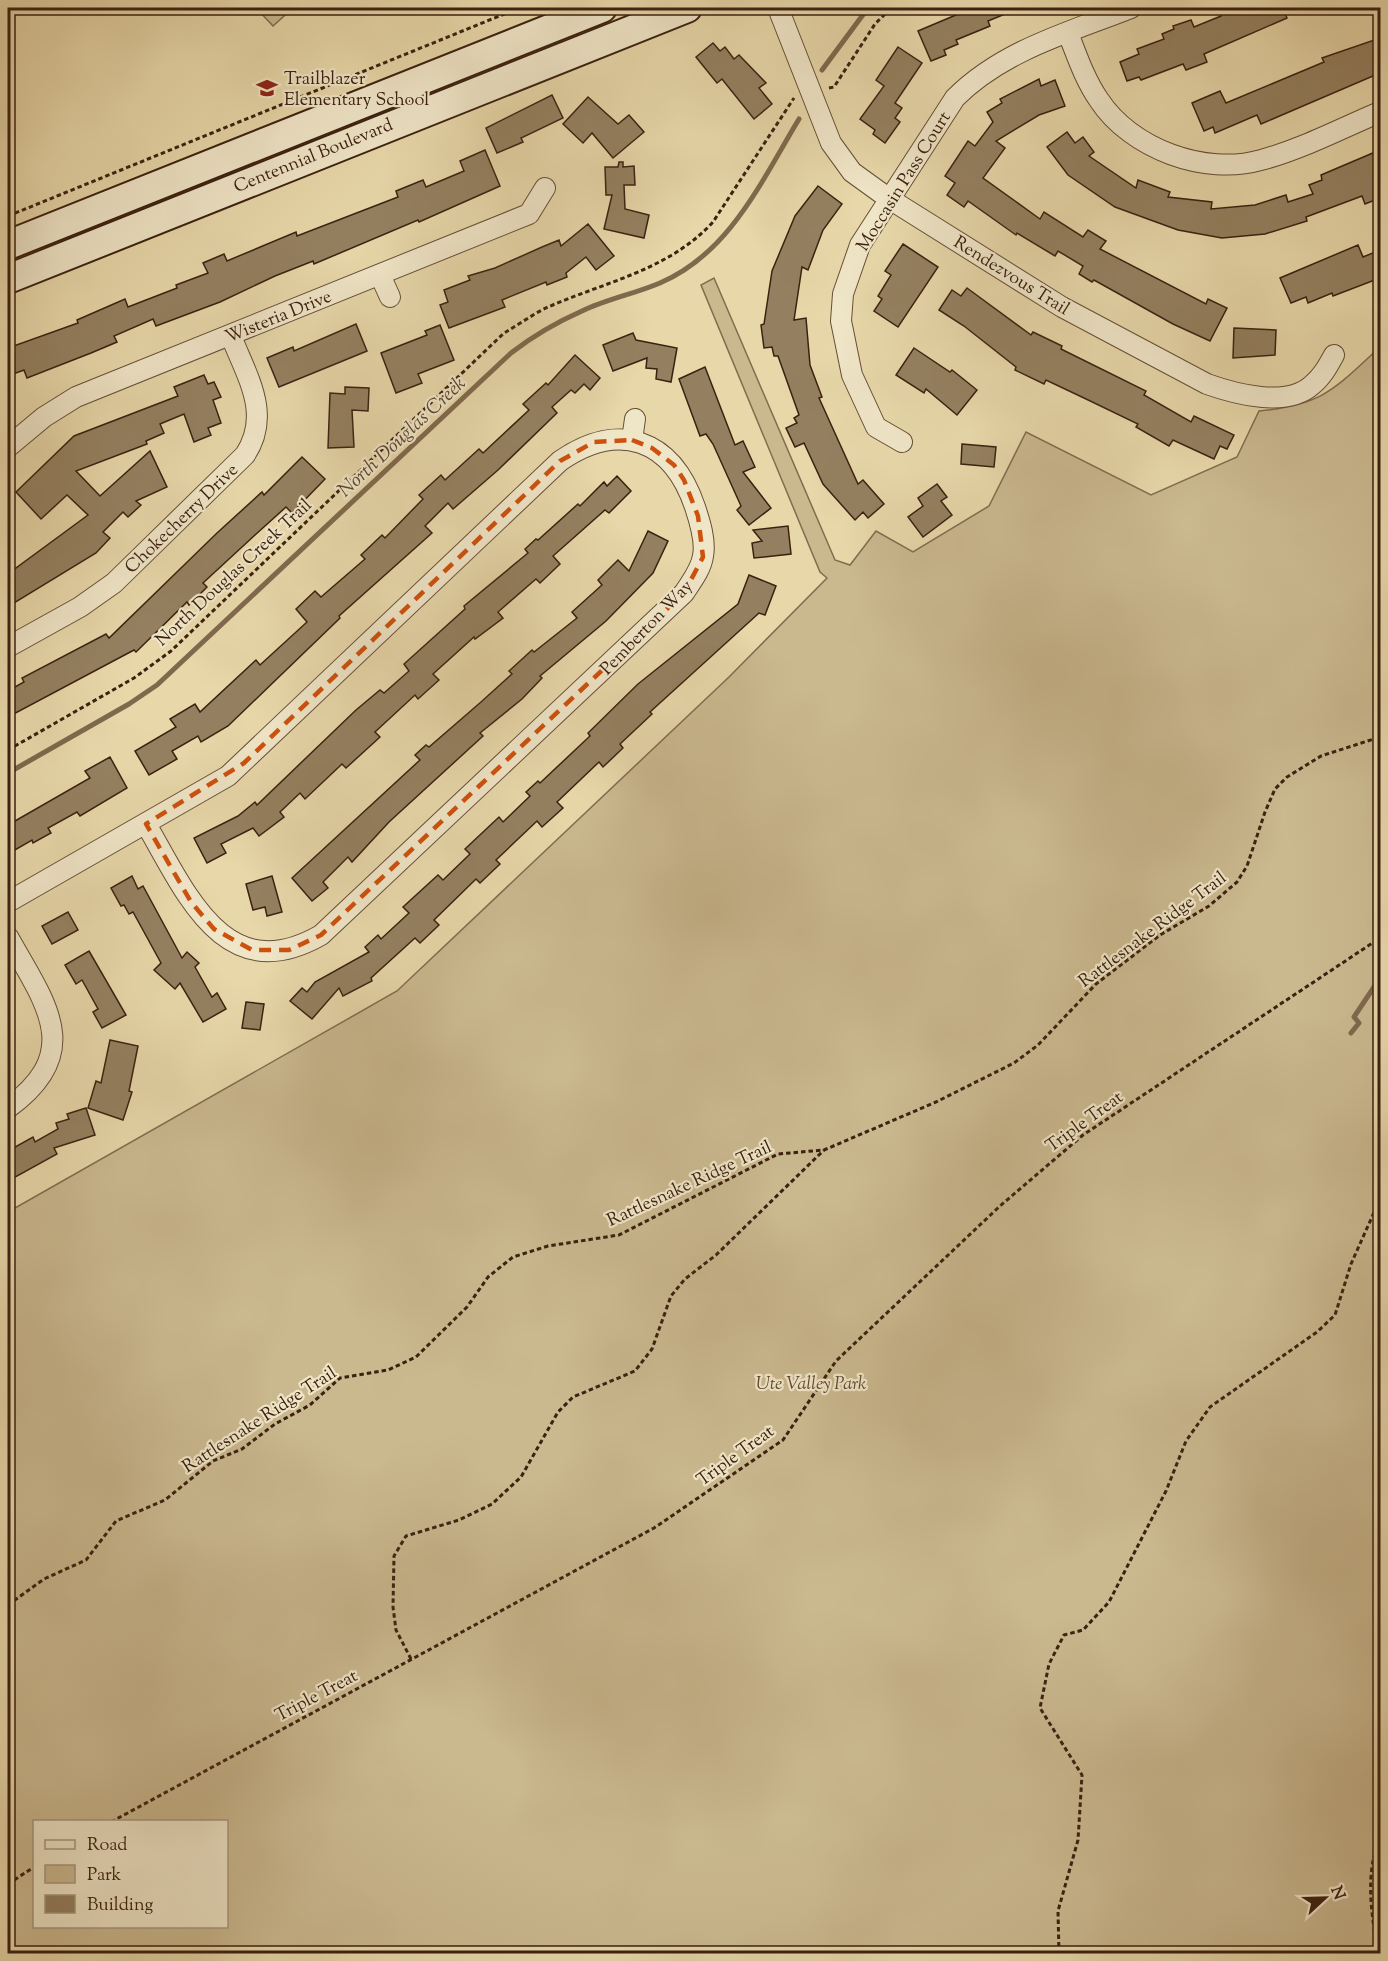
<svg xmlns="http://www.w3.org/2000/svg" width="1388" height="1961" viewBox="0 0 1388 1961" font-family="'Sorts Mill Goudy',serif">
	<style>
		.green { fill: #cab88f; stroke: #826c50; stroke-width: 1.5; fill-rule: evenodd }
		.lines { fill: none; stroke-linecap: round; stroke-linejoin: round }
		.stream { stroke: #7f694d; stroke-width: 5 }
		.building { fill: #948060; stroke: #3b2110; stroke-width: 1.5 }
		.minor-casing { stroke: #664e36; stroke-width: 22 }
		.secondary-casing { stroke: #3b2110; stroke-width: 32 }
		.path { stroke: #3b2110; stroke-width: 3; stroke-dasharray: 4.5 3; stroke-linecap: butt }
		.minor { stroke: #efe5c7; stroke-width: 20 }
		.secondary { stroke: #efe5c7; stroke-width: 28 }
		.marked { fill: none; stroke: #ce510d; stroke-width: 4.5; stroke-dasharray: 12 8; stroke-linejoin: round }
		.labels { text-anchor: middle; stroke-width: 4.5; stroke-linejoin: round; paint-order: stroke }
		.poi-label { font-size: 18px; fill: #3b2110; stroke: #efe5c7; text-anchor: start }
		.street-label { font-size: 18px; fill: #3b2110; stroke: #efe5c7 }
		.park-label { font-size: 18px; font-style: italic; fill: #5f4730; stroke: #efe5c7 }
		.water-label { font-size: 20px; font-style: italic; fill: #5d452e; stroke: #efe5c7 }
	</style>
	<rect width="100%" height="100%" fill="#e7d7a9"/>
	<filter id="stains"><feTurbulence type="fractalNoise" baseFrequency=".00333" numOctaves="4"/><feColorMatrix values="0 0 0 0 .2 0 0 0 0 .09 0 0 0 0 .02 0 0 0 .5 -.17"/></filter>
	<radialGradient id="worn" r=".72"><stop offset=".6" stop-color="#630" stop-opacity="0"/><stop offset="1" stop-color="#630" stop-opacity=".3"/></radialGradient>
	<!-- green -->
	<g class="green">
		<path d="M256,8H293L273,26Z"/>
		<path d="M714,278L835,560L850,565L876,531L913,552L989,506L1026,432L1151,495L1237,457L1259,411C1324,405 1335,388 1380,347V1953H8V1212L397,991L729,677L827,578L820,572L701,285ZM34,1822H226V1926H34Z"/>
	</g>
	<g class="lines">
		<!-- stream -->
		<g class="stream">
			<path d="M822,70L868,8"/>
			<path d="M8,773L129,704L157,685L511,353C533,336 557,322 582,311C607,299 634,294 660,283C730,253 762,180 799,119"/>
			<path d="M1351,1033L1359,1023L1354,1017L1380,978"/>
		</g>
	</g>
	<!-- building -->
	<g class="building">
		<path d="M962,8H1020L988,21L990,26L956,40L958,44L944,50L946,55L931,61L918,31L963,12Z"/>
		<path d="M1228,8H1283L1287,18L1204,54L1207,62L1186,70L1183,64L1141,80L1139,77L1127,81L1120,62L1139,54L1137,49L1164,39L1162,34L1174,29L1173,26L1191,20L1194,27L1221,16L1219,11Z"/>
		<path d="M1380,38V73L1261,124L1257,115L1215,133L1213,127L1204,131L1192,103L1220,91L1226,103L1324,62L1322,58Z"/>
		<path d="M713,43L720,51L725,47L734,59L739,55L766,83L759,88L772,104L754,119L722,79L717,83L696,57Z"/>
		<path d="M898,47L922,63L895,103L902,108L895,118L900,122L885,143L873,134L875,130L860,119L884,86L876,80Z"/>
		<path d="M1039,79L1041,86L1055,80L1065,106L1039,115L996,141L1005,148L983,178L1040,219L1044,212L1083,237L1088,230L1106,241L1100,249L1206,304L1208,299L1227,308L1210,341L1173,324L1094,280L1092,282L1079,274L1083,266L1058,251L1055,256L1017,233L1016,235L968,201L964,207L947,195L955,183L945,176L968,141L975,146L993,122L987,112L1002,103L1000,99Z"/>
		<path d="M552,95L563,118L521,138L523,142L497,153L486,128Z"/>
		<path d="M588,97L618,124L629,115L644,132L613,158L592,133L583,143L563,124Z"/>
		<path d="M1067,132L1075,143L1083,137L1094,152L1089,156L1136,188L1138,180L1170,192L1168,197L1212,202L1211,209L1255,205L1286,195L1288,202L1313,194L1309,185L1322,180L1321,175L1380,150V198L1365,204L1362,196L1306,217L1307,221L1265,234L1222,238L1178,230L1115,207L1068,175L1047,147Z"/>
		<path d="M485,150L500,186L419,222L418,220L314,264L313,261L275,276L220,302L156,326L153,319L114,336L117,342L91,353L27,378L24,370L8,376V348L78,323L77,320L125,299L128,307L177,288L176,285L208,273L203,263L224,254L227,261L296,232L297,236L398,197L396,191L423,180L426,187L464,171L460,161Z"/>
		<path d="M619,162H623V167L634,166L635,185H624L625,209L649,215L644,238L604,229L612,195H606L605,167H618Z"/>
		<path d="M818,186L842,204L823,230L808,270L802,267L794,320L806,318L810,365L822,397L819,398L858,484L863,480L884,504L868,518L863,512L855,520L823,484L804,443L795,447L786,428L797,423L794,418L799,415L778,356H774L772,347L764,348L761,325L764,324L772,271L795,216Z"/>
		<path d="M588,224L614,256L596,270L586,257L566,273L567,277L547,285L546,282L502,300L505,307L449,328L440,305L448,302L444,290L470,280L468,276L495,268L542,247L559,240L561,246Z"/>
		<path d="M903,244L938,267L898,327L874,311L882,299L878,296L891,275L885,271Z"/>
		<path d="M1358,245L1363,257L1380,250V278L1333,296L1332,293L1308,303L1306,297L1291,303L1280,278Z"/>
		<path d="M967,288L1031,335L1033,332L1062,346L1061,349L1146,391L1144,395L1191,422L1194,416L1234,435L1227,449L1220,446L1214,459L1173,440L1169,446L1136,427L1138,424L1084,398L1046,380L1044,384L1015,370L1016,367L964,326L939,310L952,290L961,296Z"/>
		<path d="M356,324L367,351L279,387L267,358L293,347L294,351Z"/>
		<path d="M440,325L454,360L418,374L422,383L396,393L381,353L427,335L425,331Z"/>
		<path d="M1234,328L1276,330L1275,355L1233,358Z"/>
		<path d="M633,333L636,340L677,348L671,382L656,379L657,369L646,368L647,358L613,371L603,345Z"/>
		<path d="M914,348L950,372L952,370L977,390L957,415L926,389L924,393L896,375Z"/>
		<path d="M575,355L600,378L590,390L584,384L575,393L571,390L552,407L557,413L498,470L453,509L448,503L425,526L432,533L339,616L340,618L228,726L201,742L198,736L172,751L177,759L149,775L135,751L176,727L170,719L195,704L200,712L256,660L260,665L307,622L296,609L315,591L321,597L365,559L361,555L382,535L385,538L423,499L419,495L441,475L445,480L479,449L483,453L529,410L523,404L546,383L548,385Z"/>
		<path d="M705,367L735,445L743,441L755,467L743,472L771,508L749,525L737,510L741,506L713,444L706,434L700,436L679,379Z"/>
		<path d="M204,375L208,384L214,382L221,397L213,400L221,423L208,428L211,435L194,442L184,414L160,424L164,433L146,441L147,444L76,471L100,496L150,451L167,487L136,501L141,505L128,517L123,512L103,532L110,538L96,553L14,603L8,592V574L88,515L67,495L41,519L16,492L74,436L178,396L174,387Z"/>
		<path d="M345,387L369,388L368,411L352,410L354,447L328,448L330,393L345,394Z"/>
		<path d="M962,444L996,447L994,467L961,464Z"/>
		<path d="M302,457L325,479L292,513L286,507L255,535L203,583L207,587L189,605L187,602L136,652L134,650L8,717V691L24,682L22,678L106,634L109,638L217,533L262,492L264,495Z"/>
		<path d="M617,476L631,491L609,513L605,510L553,556L560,564L540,583L536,579L498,612L503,618L475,639L474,637L433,674L439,680L418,699L415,695L375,732L380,737L346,768L342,764L305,799L300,793L280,812L284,817L259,836L253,828L221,844L226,853L207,863L194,838L238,816L255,802L257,805L356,710L380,690L384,693L409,671L404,664L465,609L464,606L528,553L525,549L536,539L538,540L578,504L580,506L604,482L607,486Z"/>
		<path d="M937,484L947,497L941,501L952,515L923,537L908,517L923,506L918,498Z"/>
		<path d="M788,526L791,554L754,558L752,543L762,541L753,530Z"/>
		<path d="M648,531L668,541L653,573L606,621L540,676L542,678L522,699L480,733L483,736L389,822L352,862L348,857L323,882L328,888L312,901L292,878L420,760L415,755L426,745L429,747L481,702L512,674L509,671L532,650L534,652L577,618L572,612L602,585L598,580L618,560L629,571Z"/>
		<path d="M749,575L776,586L765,615L759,613L650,712L652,714L620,744L623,748L603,767L599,762L557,802L563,808L542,827L537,821L496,860L500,864L480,883L476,879L434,920L439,925L420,943L415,938L371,978L372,981L343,996L339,988L312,1019L290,1001L302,988L307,992L315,982L369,952L365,947L378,935L381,939L409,913L403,907L438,875L443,880L470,854L465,849L499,817L503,822L530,796L526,792L538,781L540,783L590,736L588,733L638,684L738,604Z"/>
		<path d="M110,757L127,788L80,816L77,812L48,828L51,833L33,843L32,840L8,854V825L90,778L85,771Z"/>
		<path d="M132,876L138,889L143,886L182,958L187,952L199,963L195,967L212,997L217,993L226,1009L203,1022L180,983L175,989L154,970L161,963L133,912L129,914L124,905L121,906L111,888Z"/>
		<path d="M272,876L282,912L267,916L265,907L253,910L246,884Z"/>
		<path d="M68,912L78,930L52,944L42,926Z"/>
		<path d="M89,951L126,1015L102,1028L93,1012L98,1009L82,980L76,984L65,965Z"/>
		<path d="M246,1002L264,1004L260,1030L242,1028Z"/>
		<path d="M110,1040L138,1046L129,1091L132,1092L123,1120L88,1108L96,1081L101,1083Z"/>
		<path d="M86,1108L95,1135L54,1148L57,1154L8,1181V1151L33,1137L35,1142L58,1129L56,1123L69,1119L67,1114Z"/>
	</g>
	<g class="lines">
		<defs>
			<g id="minor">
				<path d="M778,8L831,143L852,172L888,198L1062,307L1207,384C1235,394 1287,408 1312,385C1322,377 1328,366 1334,355"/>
				<path d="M1068,33C1077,56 1085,80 1099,100C1131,149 1205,176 1261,160C1302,149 1342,128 1380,112"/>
				<path d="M380,275L390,297"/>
				<path d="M632,440L635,419"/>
				<path d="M902,442L876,427L852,375L841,321L843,294L860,245L955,98C1003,50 1070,32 1131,8"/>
				<path d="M8,447L44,417L76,397L529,214L545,188"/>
				<path d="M8,647L80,607L114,583L245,455C272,414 247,377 231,336"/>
				<path d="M8,902L228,776L560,461C619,420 672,439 695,507C700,522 706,541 703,556C701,570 691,582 684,593L321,935C225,990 186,893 146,824"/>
				<path d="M8,937C45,1003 86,1052 8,1108"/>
			</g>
			<g id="secondary">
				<path d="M8,245L602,8"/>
				<path d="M8,279L687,8"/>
			</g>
		</defs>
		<!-- minor casing -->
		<use href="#minor" class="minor-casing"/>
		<!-- secondary casing -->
		<use href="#secondary" class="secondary-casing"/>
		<!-- path -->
		<g class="path">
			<path d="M829,88L834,87L875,24L891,8"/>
			<path d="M8,216L519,8"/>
			<path d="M8,750L134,678L171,651L504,333C518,325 533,314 548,307C605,282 669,270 713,222L794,98"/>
			<path d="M8,1605L44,1579L86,1560L116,1521L165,1500L213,1461L242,1449L275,1424L310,1405L340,1378L388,1370L416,1357L467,1307L488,1277L513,1257L548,1246L619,1235L778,1154L824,1150L936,1102L1014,1063L1038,1045L1096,984L1160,935L1209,906L1237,882L1247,866L1265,812L1275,789L1287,777L1321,756L1380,737"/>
			<path d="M411,1659L396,1630L393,1607L394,1556L406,1536L459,1520L492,1504L521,1477L558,1412L573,1397L635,1371L652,1349L671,1296L685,1279L716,1255L824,1150"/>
			<path d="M111,1822L654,1528L783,1440L836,1361L1000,1206L1083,1135L1380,938"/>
			<path d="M8,1884L34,1867"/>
			<path d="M1059,1954L1058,1911L1078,1840L1082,1775L1040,1708L1049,1664L1064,1635L1083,1630L1109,1602L1166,1491L1186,1441L1210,1407L1317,1332L1335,1315L1351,1264L1380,1199"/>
			<path d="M1378,1954C1372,1915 1364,1875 1380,1838"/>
		</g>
		<!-- minor -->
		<use href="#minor" class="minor"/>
		<!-- secondary -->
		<use href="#secondary" class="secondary"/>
	</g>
	<!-- marked area -->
	<path class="marked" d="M632,440L652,448L674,465L684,480L698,516L703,557L684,593L321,935L289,950H252L214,929L191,902L146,824L244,763L560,461L594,442Z"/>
	<!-- icons -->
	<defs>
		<symbol id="school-bare" viewBox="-9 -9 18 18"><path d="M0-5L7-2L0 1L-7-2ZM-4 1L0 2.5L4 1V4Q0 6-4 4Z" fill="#8f2418" stroke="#efe5c7" stroke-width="2.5" paint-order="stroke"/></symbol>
	</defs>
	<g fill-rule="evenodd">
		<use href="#school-bare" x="252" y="73" width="30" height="30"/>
	</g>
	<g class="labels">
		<!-- poi labels -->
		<g class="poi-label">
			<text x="284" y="84">Trailblazer<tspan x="284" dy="21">Elementary School</tspan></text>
		</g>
		<!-- street labels -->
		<g class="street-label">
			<text transform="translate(313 155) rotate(-22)" y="6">Centennial Boulevard</text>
			<text transform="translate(903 181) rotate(-58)" y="6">Moccasin Pass Court</text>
			<text transform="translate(1012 275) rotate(32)" y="6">Rendezvous Trail</text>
			<text transform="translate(278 316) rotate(-22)" y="6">Wisteria Drive</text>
			<text transform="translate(181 518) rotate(-44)" y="6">Chokecherry Drive</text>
			<text transform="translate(233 572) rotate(-43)" y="6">North Douglas Creek Trail</text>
			<text transform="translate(646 627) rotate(-46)" y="6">Pemberton Way</text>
			<text transform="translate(1152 929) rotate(-37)" y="6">Rattlesnake Ridge Trail</text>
			<text transform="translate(1084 1121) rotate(-36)" y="6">Triple Treat</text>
			<text transform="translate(689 1183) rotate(-25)" y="6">Rattlesnake Ridge Trail</text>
			<text transform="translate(259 1419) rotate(-33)" y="6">Rattlesnake Ridge Trail</text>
			<text transform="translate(735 1455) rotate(-36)" y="6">Triple Treat</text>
			<text transform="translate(316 1695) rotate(-28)" y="6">Triple Treat</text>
		</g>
		<!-- park labels -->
		<g class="park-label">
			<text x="811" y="1389">Ute Valley Park</text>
		</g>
		<!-- water labels -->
		<g class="water-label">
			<text transform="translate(401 436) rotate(-43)" y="7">North Douglas Creek</text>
		</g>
	</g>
	<!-- margin -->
	<rect width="1388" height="1961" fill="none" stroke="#e7d7a9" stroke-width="30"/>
	<rect x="9" y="9" width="1370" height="1943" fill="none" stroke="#3b2110" stroke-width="3"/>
	<rect x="15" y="15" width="1358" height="1931" fill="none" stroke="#3b2110" stroke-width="1.5"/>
	<!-- legend -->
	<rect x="33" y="1820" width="195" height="108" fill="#efe5c7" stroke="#a7977e" stroke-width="1.5"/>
	<rect x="45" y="1840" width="30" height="9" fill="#efe5c7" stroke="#a7977e" stroke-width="1.5"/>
	<text x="87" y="1850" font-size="18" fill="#3b2110">Road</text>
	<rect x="45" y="1865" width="30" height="18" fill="#cab88f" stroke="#a7977e" stroke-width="1.5"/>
	<text x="87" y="1880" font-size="18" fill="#3b2110">Park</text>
	<rect x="45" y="1895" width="30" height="18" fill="#948060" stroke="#a7977e" stroke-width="1.5"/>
	<text x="87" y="1910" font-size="18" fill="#3b2110">Building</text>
	<!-- north arrow -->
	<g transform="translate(1325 1898) rotate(68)" stroke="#efe5c7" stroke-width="4.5" paint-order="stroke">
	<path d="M0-4.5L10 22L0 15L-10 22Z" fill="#3b2110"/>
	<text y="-9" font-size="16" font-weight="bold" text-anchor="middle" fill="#3b2110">N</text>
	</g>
	<rect width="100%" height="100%" filter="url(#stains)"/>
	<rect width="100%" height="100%" fill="url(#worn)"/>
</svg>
